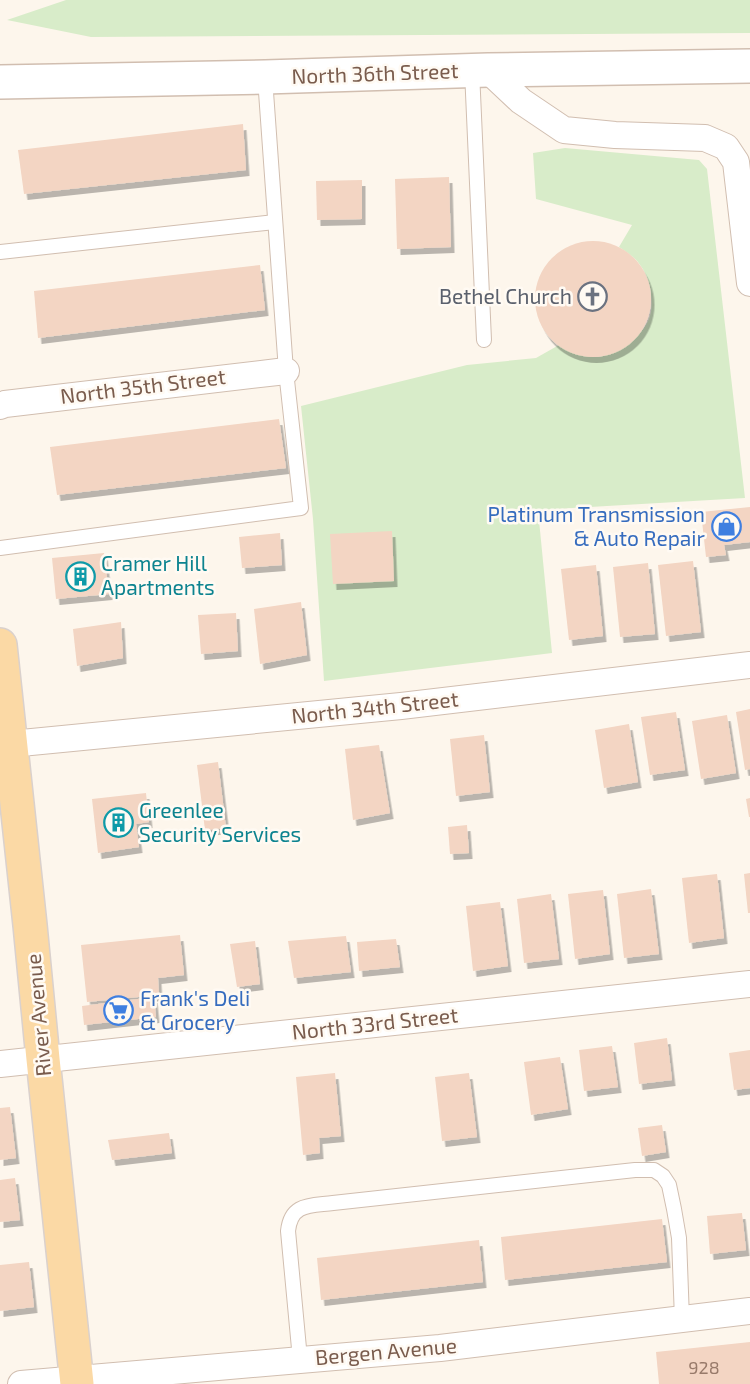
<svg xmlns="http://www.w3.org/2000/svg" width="750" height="1384" viewBox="0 0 750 1384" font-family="'Exo 2',sans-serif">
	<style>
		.green { fill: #d8ecc9 }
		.building { fill: #f3d5c3; filter: url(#shadow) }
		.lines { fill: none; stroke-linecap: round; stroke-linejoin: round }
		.service-casing { stroke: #d1beb0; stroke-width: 16 }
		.minor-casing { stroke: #d1beb0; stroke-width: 28 }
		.tertiary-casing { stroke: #d1beb0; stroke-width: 36 }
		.primary-casing { stroke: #dad1cd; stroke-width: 36 }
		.service { stroke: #fff; stroke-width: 14 }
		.minor { stroke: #fff; stroke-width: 26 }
		.tertiary { stroke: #fff; stroke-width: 33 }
		.primary { stroke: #fbd9a5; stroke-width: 33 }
		.labels { text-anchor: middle; stroke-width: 5; stroke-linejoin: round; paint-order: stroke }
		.number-label { font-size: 18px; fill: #987a6a }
		.street-label { font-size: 21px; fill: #7a5c4d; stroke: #fffaf3 }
		.worship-label { font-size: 21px; fill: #5b616d; stroke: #fffaf3; text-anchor: end }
		.shop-label { font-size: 21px; fill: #366cbe; stroke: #fffaf3; text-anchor: end }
		.culture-label { font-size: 21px; fill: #0d838f; stroke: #fffaf3; text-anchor: start }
	</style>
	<defs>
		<filter id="shadow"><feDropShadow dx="3.5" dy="6" stdDeviation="0" flood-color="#0004"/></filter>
	</defs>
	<rect width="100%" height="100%" fill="#fdf6ec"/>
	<!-- green -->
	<g class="green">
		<path d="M66,0H750V33L91,37L7,20Z"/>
		<path d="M565,148L699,160L707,169L745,498L538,510L552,653L324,681L313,519L301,406L467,365L536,358L559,345C569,351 582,356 594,357C602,358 613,352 620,348C631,343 644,331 649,319C655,304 650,277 640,265C635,257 626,252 619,247L632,225L536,199L533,153Z"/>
	</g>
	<!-- building -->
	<g class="building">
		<path d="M243,124L246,170L24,194L18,150Z"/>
		<path d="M449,177L451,247L397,249L395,179Z"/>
		<path d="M362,180V219L317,220L316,181Z"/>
		<circle cx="593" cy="299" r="58"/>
		<path d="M260,265L265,310L38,338L34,291Z"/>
		<path d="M279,419L286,468L57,495L50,447Z"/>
		<path d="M750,507V542L724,545L726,555L706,557L701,512Z"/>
		<path d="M392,531L394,581L333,584L330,534Z"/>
		<path d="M280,533L282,565L242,568L239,537Z"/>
		<path d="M104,553L109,594L56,599L52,558Z"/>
		<path d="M693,561L701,632L666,636L658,565Z"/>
		<path d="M648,563L655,634L620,637L613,567Z"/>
		<path d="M596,565L603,636L569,640L561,569Z"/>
		<path d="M301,602L307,655L260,664L254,609Z"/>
		<path d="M236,613L238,651L201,654L198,615Z"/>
		<path d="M121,622L123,658L77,666L73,629Z"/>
		<path d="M750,709V769L745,770L736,712Z"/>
		<path d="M676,712L685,770L650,775L641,717Z"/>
		<path d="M727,715L736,773L701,779L692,721Z"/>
		<path d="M629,724L638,782L604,788L595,730Z"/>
		<path d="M484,735L490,792L456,796L450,739Z"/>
		<path d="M379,745L390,813L353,820L345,749Z"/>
		<path d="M218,762L226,828L205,830L197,765Z"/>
		<path d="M146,793L149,822L136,824L139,847L98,853L92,799Z"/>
		<path d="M750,798V817H749L746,799Z"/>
		<path d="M467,825L469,853L450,854L448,827Z"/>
		<path d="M750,873V913H748L744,874Z"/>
		<path d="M717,874L724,938L689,943L682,878Z"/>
		<path d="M651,889L659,954L624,958L617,894Z"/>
		<path d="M603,890L610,954L575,959L568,894Z"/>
		<path d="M551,894L559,959L524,963L517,899Z"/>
		<path d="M500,902L508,966L473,971L466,906Z"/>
		<path d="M180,935L184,975L158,978L159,995L87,1002L81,945Z"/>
		<path d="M346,936L351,972L294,978L288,941Z"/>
		<path d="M396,939L400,967L359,971L357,942Z"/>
		<path d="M255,941L260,984L237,987L230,944Z"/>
		<path d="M154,997L156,1017L84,1025L82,1006Z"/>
		<path d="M667,1038L672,1080L639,1084L634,1043Z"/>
		<path d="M612,1046L618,1087L584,1091L579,1050Z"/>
		<path d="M750,1050V1088L734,1090L729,1053Z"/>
		<path d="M560,1057L568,1109L531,1115L524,1062Z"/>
		<path d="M335,1073L341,1136L319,1138L320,1153L303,1155L296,1077Z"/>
		<path d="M469,1073L477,1137L442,1141L435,1077Z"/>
		<path d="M10,1107L16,1158L0,1160V1108Z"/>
		<path d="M662,1125L666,1152L642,1156L638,1128Z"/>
		<path d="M169,1133L172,1153L112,1160L108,1140Z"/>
		<path d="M15,1178L20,1220L0,1222V1180Z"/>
		<path d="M742,1213L746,1250L710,1254L707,1216Z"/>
		<path d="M662,1219L667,1262L505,1280L501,1237Z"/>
		<path d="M479,1240L483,1282L321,1300L317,1258Z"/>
		<path d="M29,1262L34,1307L0,1311V1265Z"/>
		<path d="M750,1342V1384H659L656,1352Z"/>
	</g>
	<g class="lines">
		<defs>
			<g id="service">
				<path d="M472,71L484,340"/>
				<path d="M0,252L275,222"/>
				<path d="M0,548L301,508L286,371L265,78"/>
				<path d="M300,1359L288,1231C291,1203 310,1206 333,1203L635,1170H654L663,1176L669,1185L674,1209L679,1238L682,1319"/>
			</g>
			<g id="minor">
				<path d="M488,70L521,101L564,130L615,135L705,138L726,147L736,162L750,283"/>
				<path d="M0,406L5,404L286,371"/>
				<path d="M0,745L401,706L750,665"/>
				<path d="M0,1064L750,984"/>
				<path d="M21,1384L440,1348L750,1311"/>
			</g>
			<path id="tertiary" d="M0,82L265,77L488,70L750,66"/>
			<path id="primary" d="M0,645L30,925L43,1059L77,1384"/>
		</defs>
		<!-- service casing -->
		<use href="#service" class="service-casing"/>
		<!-- minor casing -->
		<use href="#minor" class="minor-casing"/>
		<!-- tertiary casing -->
		<use href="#tertiary" class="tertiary-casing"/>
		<!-- primary casing -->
		<use href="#primary" class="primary-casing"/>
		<!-- service -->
		<use href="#service" class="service"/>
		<!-- minor -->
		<use href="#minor" class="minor"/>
		<!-- tertiary -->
		<use href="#tertiary" class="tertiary"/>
		<!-- primary -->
		<use href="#primary" class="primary"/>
	</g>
	<!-- icons -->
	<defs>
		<symbol id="church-ring" viewBox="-11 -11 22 22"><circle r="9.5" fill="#fffaf3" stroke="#6b7280" stroke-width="1.5"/><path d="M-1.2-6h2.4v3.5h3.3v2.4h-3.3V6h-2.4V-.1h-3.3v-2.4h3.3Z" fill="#6b7280"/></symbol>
		<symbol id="shop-ring" viewBox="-11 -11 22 22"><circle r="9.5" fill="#fffaf3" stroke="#3f7fe0" stroke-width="1.5"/><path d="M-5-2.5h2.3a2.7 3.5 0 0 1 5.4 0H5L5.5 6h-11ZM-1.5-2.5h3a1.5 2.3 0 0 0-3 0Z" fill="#3f7fe0"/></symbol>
		<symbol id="building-ring" viewBox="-11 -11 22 22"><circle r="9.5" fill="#fffaf3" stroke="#0f9aa8" stroke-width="1.5"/><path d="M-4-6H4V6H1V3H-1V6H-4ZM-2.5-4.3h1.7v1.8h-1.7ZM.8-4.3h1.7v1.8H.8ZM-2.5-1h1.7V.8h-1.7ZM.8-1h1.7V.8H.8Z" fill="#0f9aa8"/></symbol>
		<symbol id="supermarket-ring" viewBox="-11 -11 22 22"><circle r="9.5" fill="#fffaf3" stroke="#3f7fe0" stroke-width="1.5"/><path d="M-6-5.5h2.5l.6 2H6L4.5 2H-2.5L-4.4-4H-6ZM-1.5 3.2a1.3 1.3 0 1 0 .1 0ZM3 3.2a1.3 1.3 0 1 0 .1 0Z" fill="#3f7fe0"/></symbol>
	</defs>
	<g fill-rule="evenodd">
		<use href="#church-ring" x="576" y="280" width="33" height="33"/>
		<use href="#shop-ring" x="710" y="510" width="33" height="33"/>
		<use href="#building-ring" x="64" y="560" width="33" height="33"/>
		<use href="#building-ring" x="102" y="806" width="33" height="33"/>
		<use href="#supermarket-ring" x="102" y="994" width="33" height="33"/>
	</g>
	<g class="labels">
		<!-- number labels -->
		<g class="number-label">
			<text x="704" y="1374">928</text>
		</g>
		<!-- street labels -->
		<g class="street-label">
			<text transform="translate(375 74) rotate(-2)" y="7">North 36th Street</text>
			<text transform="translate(143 387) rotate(-7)" y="7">North 35th Street</text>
			<text transform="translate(375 708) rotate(-6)" y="7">North 34th Street</text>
			<text transform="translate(39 1015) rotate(-95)" y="7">River Avenue</text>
			<text transform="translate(375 1024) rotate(-6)" y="7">North 33rd Street</text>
			<text transform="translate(386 1352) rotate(-5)" y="7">Bergen Avenue</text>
		</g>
		<!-- worship labels -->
		<g class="worship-label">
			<text x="572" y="304">Bethel Church</text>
		</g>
		<!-- shop labels -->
		<g class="shop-label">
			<text x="705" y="522">Platinum Transmission<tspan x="705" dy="24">&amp; Auto Repair</tspan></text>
			<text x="140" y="1006" text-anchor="start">Frank's Deli<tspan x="140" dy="24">&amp; Grocery</tspan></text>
		</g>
		<!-- culture labels -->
		<g class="culture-label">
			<text x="101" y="571">Cramer Hill<tspan x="101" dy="24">Apartments</tspan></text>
			<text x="139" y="818">Greenlee<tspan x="139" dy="24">Security Services</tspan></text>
		</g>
	</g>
</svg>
